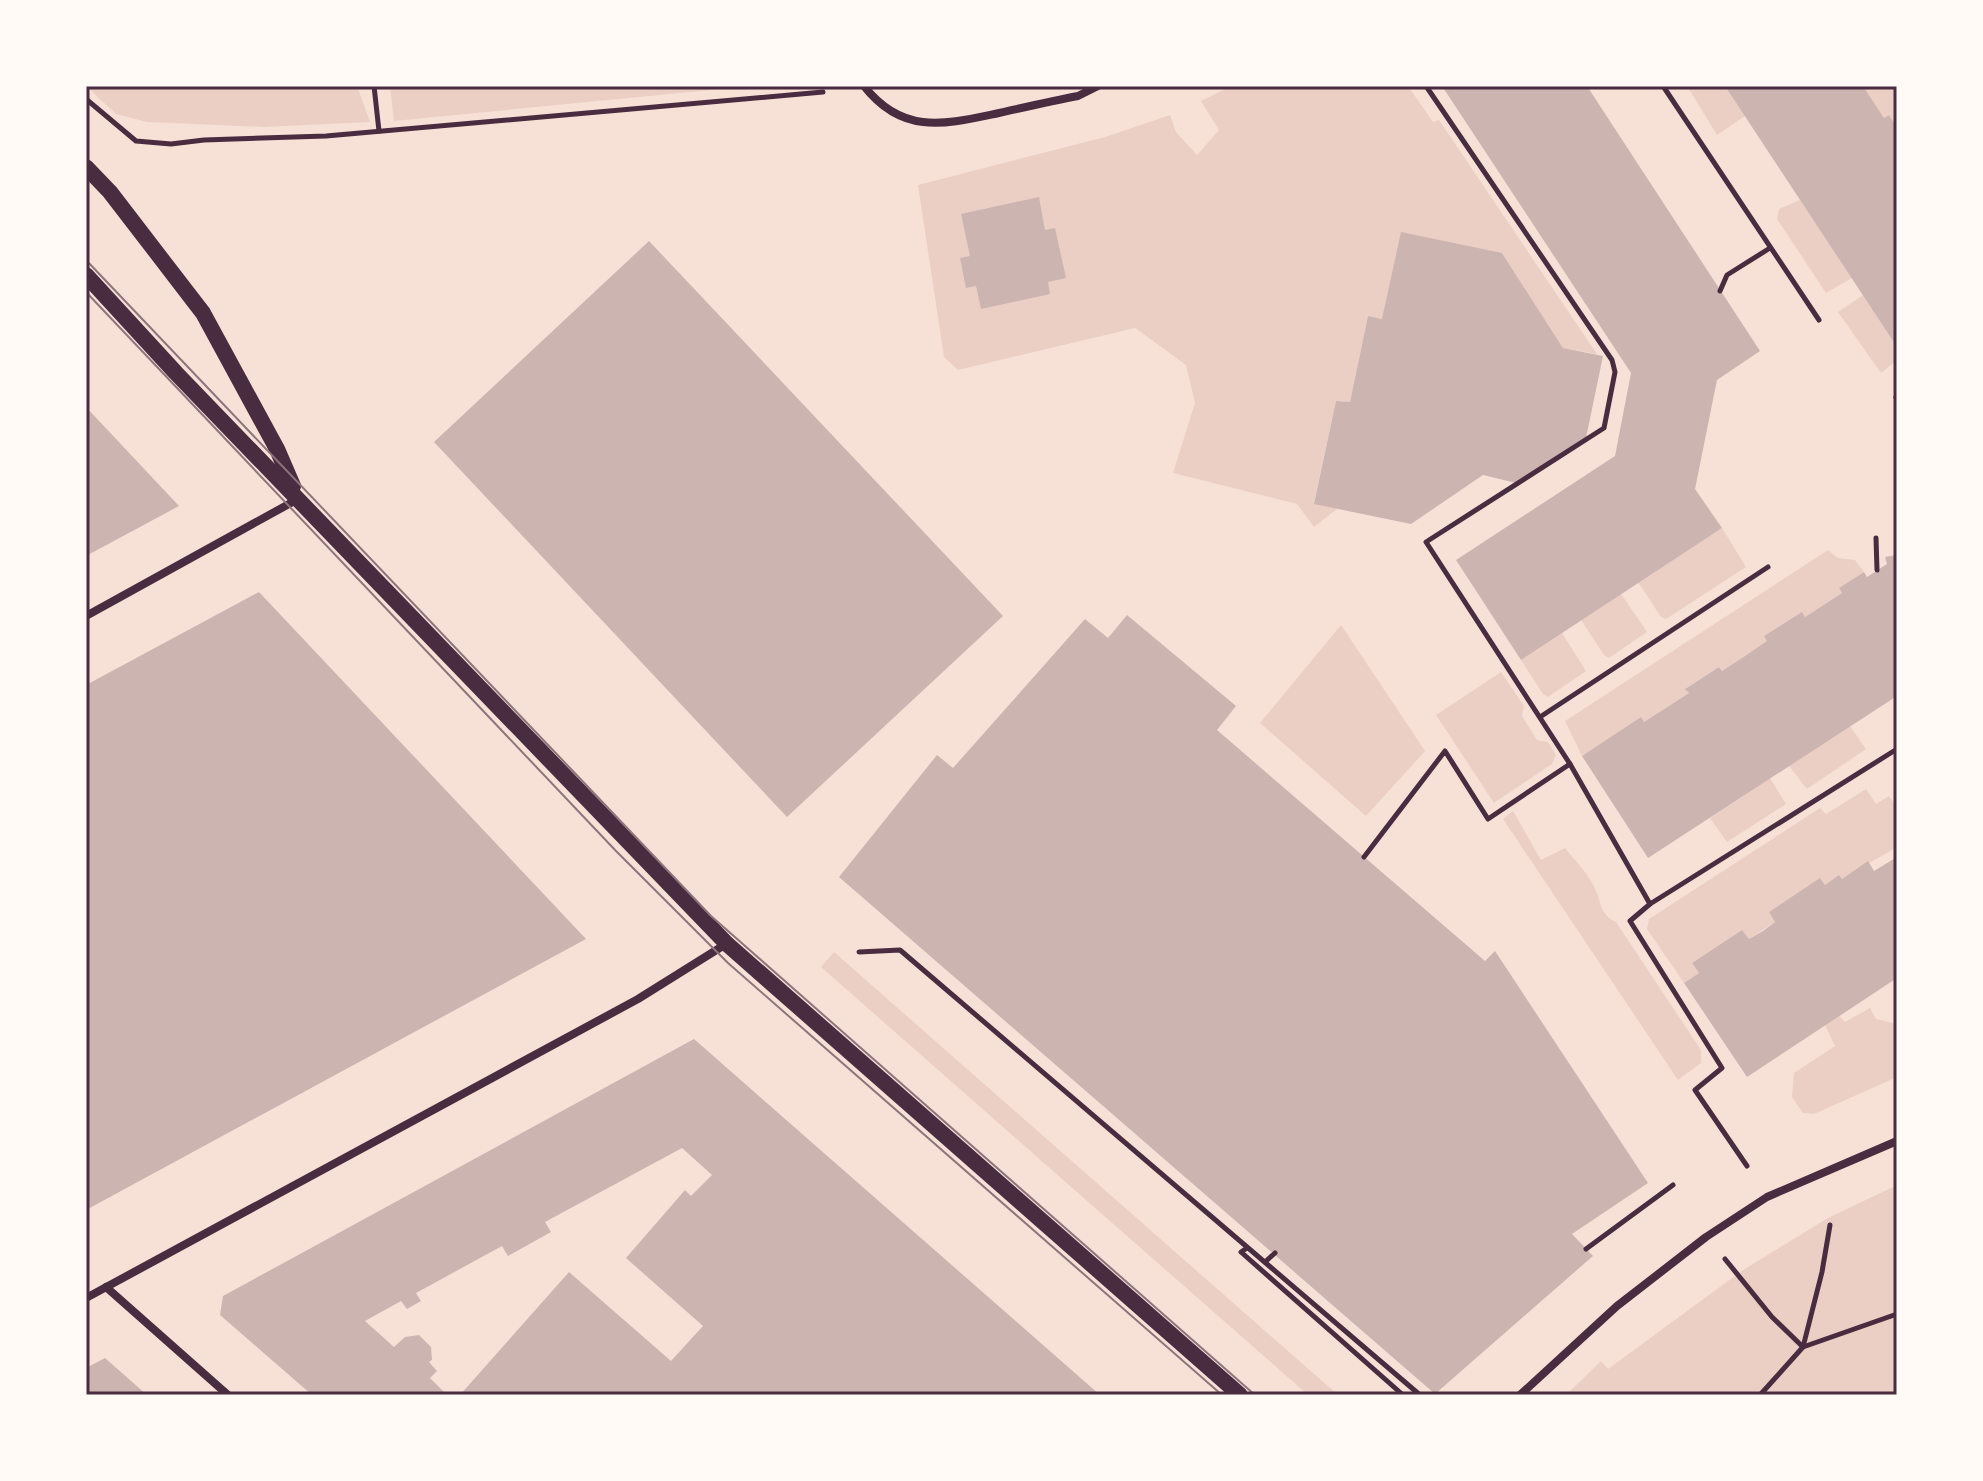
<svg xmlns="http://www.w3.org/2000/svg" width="1983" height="1481" viewBox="0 0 1983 1481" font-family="'Noto Serif',serif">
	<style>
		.green { fill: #ebcfc5 }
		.building { fill: #ccb4b1 }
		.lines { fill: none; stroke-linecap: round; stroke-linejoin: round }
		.path { stroke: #4a2c40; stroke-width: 5 }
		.minor { stroke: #4a2c40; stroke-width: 8 }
		.secondary { stroke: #4a2c40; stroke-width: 16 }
		.tram { stroke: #8f747c; stroke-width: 2 }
		.neatline { fill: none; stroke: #4a2c40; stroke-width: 3 }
	</style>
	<rect width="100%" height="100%" fill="#f7e1d7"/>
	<!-- green -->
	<g class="green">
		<path d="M86,86H357L370,122L264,127L147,122L116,114Z"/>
		<path d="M390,86H752L394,121Z"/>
		<path d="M1231,86H1408L1433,122L1439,120L1597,354L1563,348L1502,253L1382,319L1368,316L1350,402L1336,401L1314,503L1337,509L1314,527L1297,504L1173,473L1195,403L1186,365L1135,328L958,370L944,357L918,185L1105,137L1170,115L1176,132L1197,155L1219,130L1201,101Z"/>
		<path d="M1687,86H1725L1745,116L1717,135Z"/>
		<path d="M1863,86H1897V127L1889,115L1884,118Z"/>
		<path d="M1800,200L1852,278L1826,293L1777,219L1779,209Z"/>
		<path d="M1863,295L1897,347V360L1881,373L1838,312Z"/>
		<path d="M1722,528L1746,567L1666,619L1661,617L1638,582Z"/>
		<path d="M1828,550L1838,558L1855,560L1864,572L1839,588L1842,593L1722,671L1719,667L1686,688L1689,693L1644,722L1641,718L1582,756L1565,721Z"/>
		<path d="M1621,594L1647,632L1609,658L1604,655L1581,620Z"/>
		<path d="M1341,625L1425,751L1366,816L1260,723Z"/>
		<path d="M1562,633L1586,671L1548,697L1543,694L1521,660Z"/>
		<path d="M1501,672L1524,706L1522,716L1537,740L1548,742L1556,755L1552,764L1494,803L1436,715Z"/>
		<path d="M1850,726L1866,749L1807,789L1789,766Z"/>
		<path d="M1770,778L1786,804L1727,842L1710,818Z"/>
		<path d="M1866,789L1876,804L1889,796L1897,807V847C1878,859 1861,866 1842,879L1839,875L1825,885L1820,879L1769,912L1775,922L1749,939L1742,930L1692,963L1699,973L1684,983L1647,929L1649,919L1820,808L1826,814Z"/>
		<path d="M1513,811L1541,860L1565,848C1575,861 1591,876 1596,891C1602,905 1600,914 1616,922L1701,1050V1063L1678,1080L1503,819Z"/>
		<path d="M834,952L1338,1395H1308L821,967Z"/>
		<path d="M1870,1008L1876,1019L1897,1024V1077L1814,1114L1803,1113L1792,1097L1794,1073L1835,1046L1825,1025L1839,1016L1845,1022Z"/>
		<path d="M1897,1185V1395H1566L1601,1361L1608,1369L1743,1270L1828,1218Z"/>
	</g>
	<!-- building -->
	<g class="building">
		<path d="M1442,86H1587L1760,351L1717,380L1695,489L1722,528L1521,660L1456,560L1615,456L1631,373Z"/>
		<path d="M1725,86H1863L1884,118L1889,115L1897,127V347Z"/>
		<path d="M1039,197L1045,230L1055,228L1066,278L1048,282L1050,294L981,309L976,286L966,288L960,258L970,256L961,214Z"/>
		<path d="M1401,232L1502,253L1563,348L1603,356L1586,438L1516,483L1483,475L1411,524L1314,504L1336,401L1350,402L1368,316L1382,319Z"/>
		<path d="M649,241L1003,616L787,817L434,442Z"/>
		<path d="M86,407L179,506L86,556Z"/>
		<path d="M1897,555V696L1648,858L1582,756L1641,717L1644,722L1689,693L1685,689L1719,667L1722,671L1745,656L1767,641L1764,636L1802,612L1805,617L1842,593L1839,588L1864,572L1867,577L1887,564L1885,557Z"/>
		<path d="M259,592L586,939L86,1210V685Z"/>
		<path d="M1127,615L1236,706L1217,730L1485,961L1495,951L1648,1183L1572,1234L1593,1256L1435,1394L839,877L937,755L953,768L1085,619L1108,638Z"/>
		<path d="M1897,857V978L1747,1077L1684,983L1699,973L1692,963L1742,930L1749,939L1763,931L1775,922L1769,912L1820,878L1825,885L1839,875L1842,879L1868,861L1874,871Z"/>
		<path d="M694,1039L1100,1395H460L569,1272L671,1361L703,1326L626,1258L685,1190L691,1196L712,1175L682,1148L545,1222L551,1232L508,1256L502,1246L416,1293L421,1301L407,1309L401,1301L365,1321L394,1347L405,1337L419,1335L431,1347L432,1360L429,1362L437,1371L430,1378L447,1395H312L220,1315L223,1296Z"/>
		<path d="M105,1358L147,1395H86V1368Z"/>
	</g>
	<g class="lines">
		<!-- path -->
		<g class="path">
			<path d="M374,86L379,131"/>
			<path d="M1426,86L1612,360L1615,372L1604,428L1426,542L1570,764"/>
			<path d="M1663,86L1819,320"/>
			<path d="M86,99L136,141L171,144L204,140L326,136L823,92"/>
			<path d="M1720,291L1727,275L1770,248"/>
			<path d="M1896,397L1897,395"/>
			<path d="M1876,538L1877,570"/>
			<path d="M1540,717L1768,567"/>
			<path d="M1364,857L1445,751L1488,819L1570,764L1650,904L1630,921L1722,1068L1695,1090L1747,1166"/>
			<path d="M1650,904L1897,749"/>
			<path d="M859,952L900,950L1420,1395"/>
			<path d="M1247,1248L1241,1252L1403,1395"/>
			<path d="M1586,1249L1673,1185"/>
			<path d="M1725,1259L1772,1317L1803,1347L1897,1314"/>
			<path d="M1265,1262L1275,1253"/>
			<path d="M1760,1395L1803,1347L1822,1272L1830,1225"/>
		</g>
		<!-- minor -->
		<g class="minor">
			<path d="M864,86C903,136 946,124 999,113C1026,107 1052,101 1078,96L1098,86"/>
			<path d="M86,616L298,499"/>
			<path d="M106,1287L228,1395"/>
			<path d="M86,1298L638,999L726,944"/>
			<path d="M1520,1395L1617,1306L1706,1237L1767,1197L1897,1141"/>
		</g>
		<!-- secondary -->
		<g class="secondary">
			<path d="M86,167L110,192L203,313L277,449L293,486"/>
			<path d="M86,275L176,373L727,944L1240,1395"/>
		</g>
		<!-- tram -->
		<g class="tram">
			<path d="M86,260L711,916L1255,1395"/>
			<path d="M86,292L616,851L728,963L1222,1395"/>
		</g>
	</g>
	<!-- border -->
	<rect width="1983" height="1481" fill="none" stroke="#fffaf5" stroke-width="176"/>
	<rect x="88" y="88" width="1807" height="1305" class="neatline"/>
</svg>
